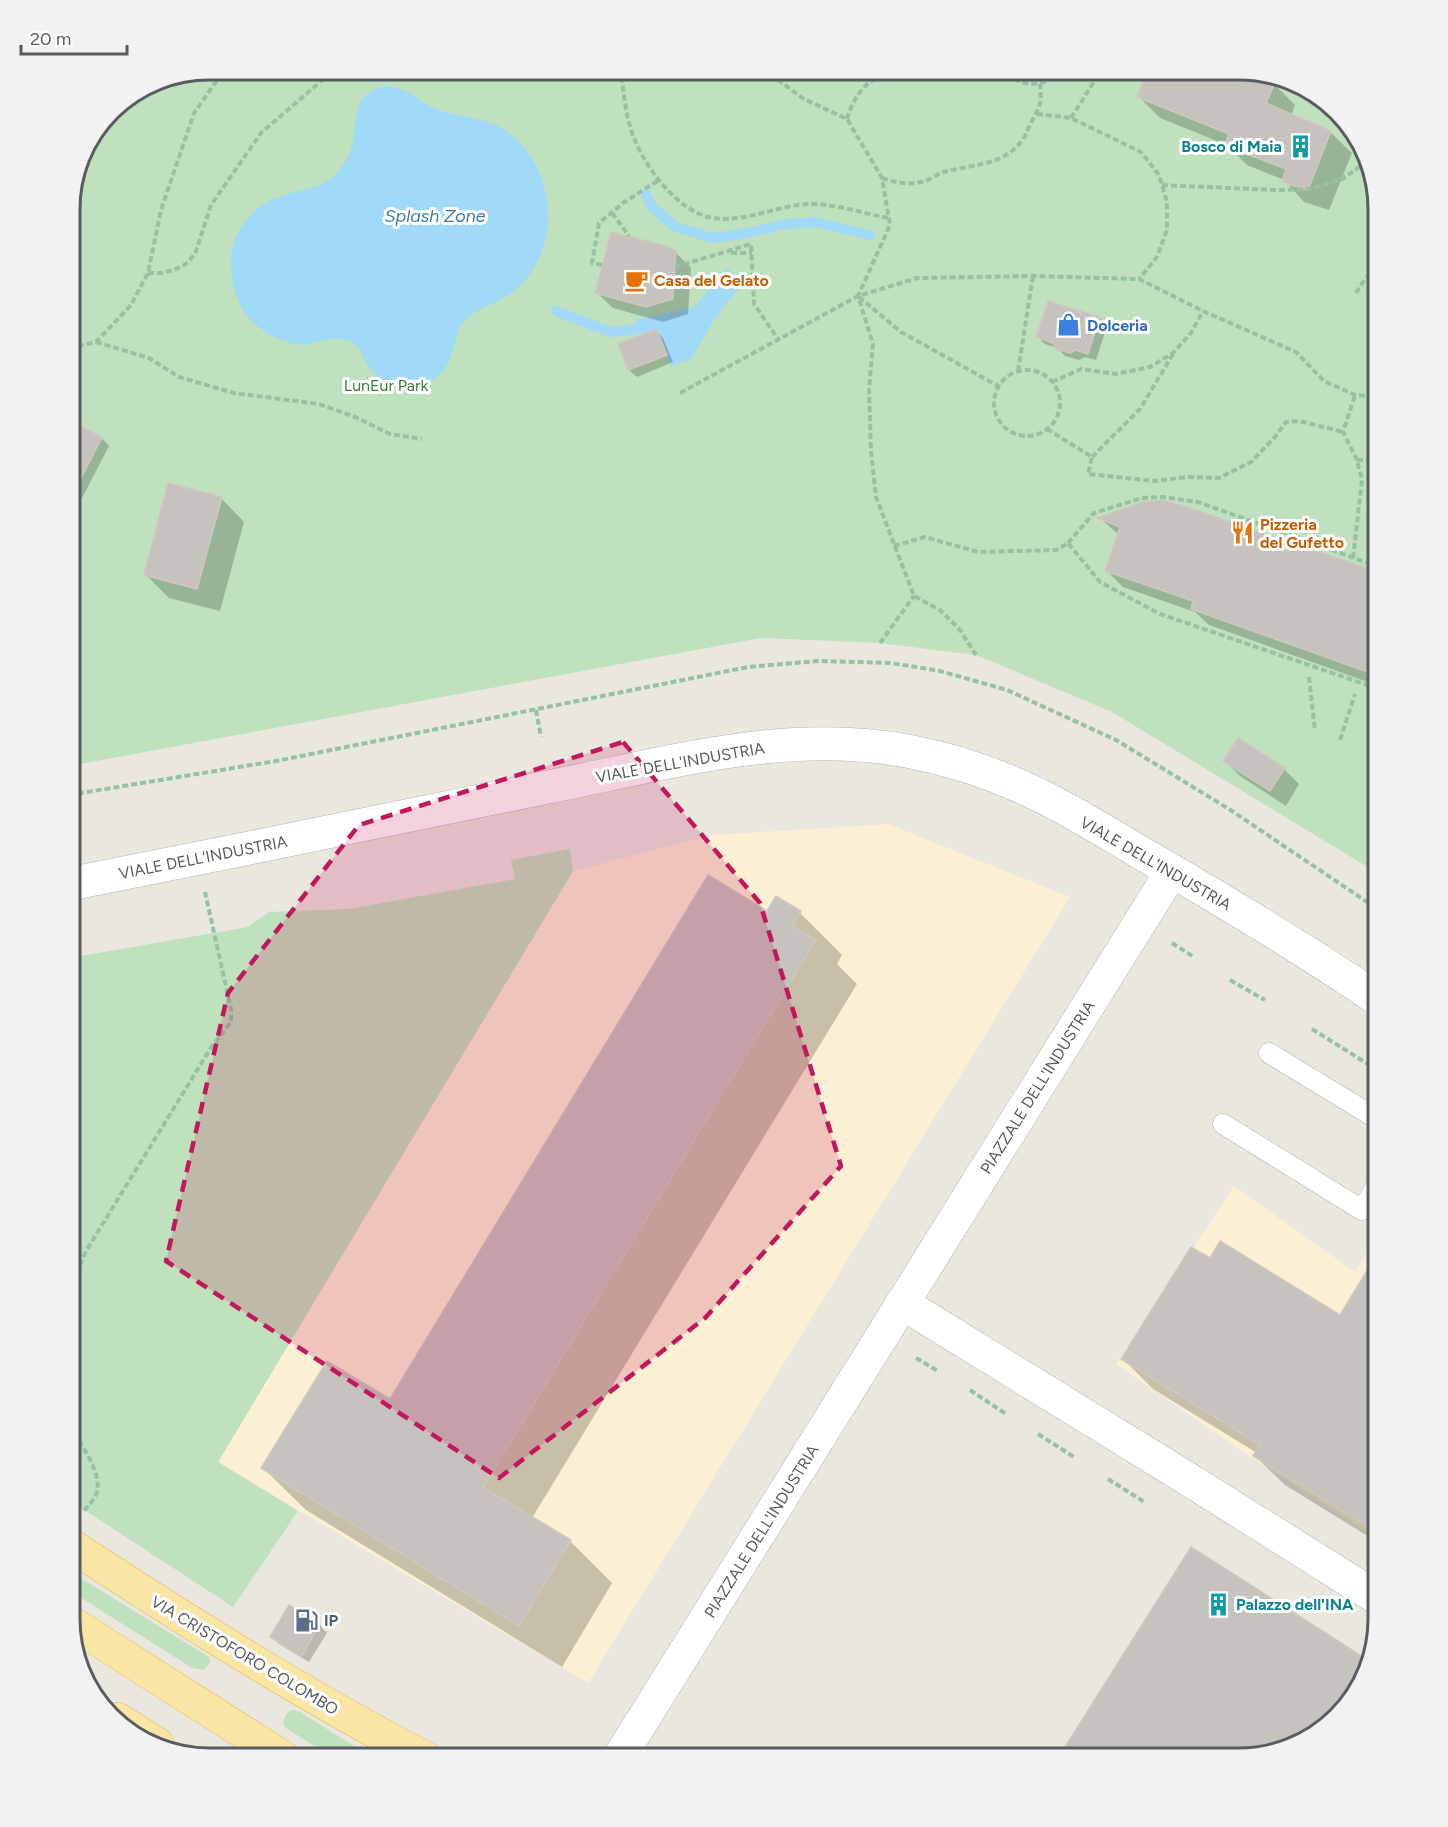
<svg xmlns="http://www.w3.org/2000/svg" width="1448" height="1827" viewBox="0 0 1448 1827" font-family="Figtree,sans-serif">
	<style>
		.commercial { fill: #fbefd4 }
		.green { fill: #bfe1bd }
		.water { fill: #a1d9f9 }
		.shadow { fill: #0003 }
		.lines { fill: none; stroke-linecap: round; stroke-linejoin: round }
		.stream { stroke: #a1d9f9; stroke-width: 10 }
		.building { fill: #c6c2bd; stroke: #cfc8be; stroke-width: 1.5 }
		.service-casing { stroke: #b2b6ba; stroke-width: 21 }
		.minor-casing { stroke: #b2b6ba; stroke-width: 34 }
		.primary-casing { stroke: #e7b65b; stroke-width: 34 }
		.path { stroke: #97c1a0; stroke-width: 4; stroke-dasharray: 6 3; stroke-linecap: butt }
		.service { stroke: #fff; stroke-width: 20 }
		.minor { stroke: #fff; stroke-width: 33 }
		.primary { stroke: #f9e6a5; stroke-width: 33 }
		.marked { fill: #c2185b; fill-opacity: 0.2; stroke: #c2185b; stroke-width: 4.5; stroke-dasharray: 12 8; stroke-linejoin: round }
		.labels { text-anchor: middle; stroke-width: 6; stroke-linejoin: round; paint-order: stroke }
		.culture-label { font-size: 16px; font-weight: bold; fill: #0d838f; stroke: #fff; text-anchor: end }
		.food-label { font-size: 16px; font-weight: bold; fill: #c56008; stroke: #fff; text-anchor: start }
		.shop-label { font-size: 16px; font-weight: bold; fill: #366cbe; stroke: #fff; text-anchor: start }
		.park-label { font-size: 16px; fill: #3a7e38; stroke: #fff }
		.street-label { font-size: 16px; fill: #585c60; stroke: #fff }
		.service-label { font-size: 16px; font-weight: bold; fill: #4e5e75; stroke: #fff; text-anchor: start }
		.water-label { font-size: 18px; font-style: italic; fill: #417ba9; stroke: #fff }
		.rim { fill: none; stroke: #585c60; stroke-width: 3 }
	</style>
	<rect width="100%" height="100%" fill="#eae7df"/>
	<!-- commercial -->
	<g class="commercial">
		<path d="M888,824L1070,897L588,1683L218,1462L573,871L713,835Z"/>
		<path d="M1234,1186L1355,1272L1379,1235V1540L1243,1452L1116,1364Z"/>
	</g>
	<!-- green -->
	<g class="green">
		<path d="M208,69H1248L1310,88L1356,131L1379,208V874L1112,712L976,655L880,643L761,638L69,766V199L83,147L116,104L155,79Z"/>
		<path d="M570,849L573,871L218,1462L298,1511L233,1607L69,1500V958L248,927L269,912L349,909L515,879L511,860Z"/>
		<path d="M69,1571L209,1657L210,1662L204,1670L192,1668L69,1590Z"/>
		<path d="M293,1710L298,1711L373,1758H333L286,1728L283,1723C285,1715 286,1712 293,1710Z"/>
	</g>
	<!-- water -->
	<g class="water">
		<path d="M386,86C413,89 413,99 434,108C455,118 479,116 500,127C547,155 563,223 533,269C526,281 515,292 502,299C490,306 474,310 464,321C456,330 456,342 452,353C447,372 431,387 410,388C396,388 375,378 368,366C361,353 358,342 342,339C331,337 320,342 309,344C289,347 265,334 252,321C237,306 232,287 231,267C230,250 234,236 245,222C274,182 318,200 340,169C348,159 353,146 354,133C357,108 357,92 386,86Z"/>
		<path d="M728,268L742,286L730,298L714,320L691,359L671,367L656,329L640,335L635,320L694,307Z"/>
	</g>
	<!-- shadow -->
	<g class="shadow">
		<path d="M1274,84L1295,105L1291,116L1330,132L1352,153L1329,210L1304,202L1284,180L1247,165L1227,145L1160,118L1139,97Z"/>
		<path d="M676,253L691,268L688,314L663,322L613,308L597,293Z"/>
		<path d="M1100,318L1107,326L1096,360L1085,357L1079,360L1065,356L1057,348L1045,344L1038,337Z"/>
		<path d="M656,331L663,338L673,362L637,377L629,370L620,345Z"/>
		<path d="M69,421L102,438L109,446L69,523Z"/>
		<path d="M221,498L244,522L220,611L169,598L145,574Z"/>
		<path d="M1100,518L1379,573V686L1209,625L1195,612L1123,587L1107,571L1119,535Z"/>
		<path d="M1225,761L1284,769L1299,784L1286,806L1240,776Z"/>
		<path d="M767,913H800L842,955L837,964L857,984L532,1518L570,1541L612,1583L562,1667L306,1510L263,1468L390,1401Z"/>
		<path d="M1379,1254V1543L1285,1485L1255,1456L1257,1453L1153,1389L1123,1359L1210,1260L1341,1317Z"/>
		<path d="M289,1607L320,1625L327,1633L309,1662L279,1644L272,1636Z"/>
	</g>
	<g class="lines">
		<!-- stream -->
		<g class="stream">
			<path d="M646,195L651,206L675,227L713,238L747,233L786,224L814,222L870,235"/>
			<path d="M556,311L610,332L637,329"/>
		</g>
	</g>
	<!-- building -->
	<g class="building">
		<path d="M1148,69H1242L1275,83L1266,103L1331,131L1308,190L1282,182L1286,169L1224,145L1229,134L1137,97Z"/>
		<path d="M611,232L663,245L676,251L673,299L646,307L595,293Z"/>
		<path d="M1048,301L1100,317L1088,354L1076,350L1071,353L1056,349L1053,343L1036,337Z"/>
		<path d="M656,329L667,355L628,370L618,344Z"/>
		<path d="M69,420L102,437L69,502Z"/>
		<path d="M168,483L222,497L197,589L144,575Z"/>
		<path d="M1162,500L1181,505L1379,572V676L1191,609L1193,601L1105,571L1120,527L1097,518L1143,502Z"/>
		<path d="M1238,738L1285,768L1270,791L1223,761Z"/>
		<path d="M708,875L767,911L776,896L801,911L792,926L816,940L483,1487L571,1540L519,1626L261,1468L327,1361L390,1399Z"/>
		<path d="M1220,1241L1340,1315L1379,1251V1533L1253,1456L1260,1445L1121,1359L1191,1247L1210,1258Z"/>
		<path d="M1191,1547L1368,1660L1360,1688L1317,1735L1240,1758H1058Z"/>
		<path d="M289,1605L320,1624L302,1656L270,1637Z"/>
	</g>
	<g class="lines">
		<defs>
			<g id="service">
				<path d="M1269,1053L1379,1120"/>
				<path d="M1223,1124L1362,1210L1379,1181"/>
			</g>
			<g id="minor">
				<path d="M69,884C229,853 388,819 548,787C666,764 785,728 907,751C951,759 998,775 1039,795C1076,813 1112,836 1148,857C1226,902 1304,949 1379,1000"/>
				<path d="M902,1303L1188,1479L1379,1599"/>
				<path d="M619,1758L1172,871"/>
			</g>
			<g id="primary">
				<path d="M69,1544C185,1620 302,1694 425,1758"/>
				<path d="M70,1622L284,1758"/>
				<path d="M117,1719L157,1744"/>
			</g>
		</defs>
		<!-- service casing -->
		<use href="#service" class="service-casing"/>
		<!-- minor casing -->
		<use href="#minor" class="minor-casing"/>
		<!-- primary casing -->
		<use href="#primary" class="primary-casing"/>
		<!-- path -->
		<g class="path">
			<path d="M617,69L621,76C624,92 625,110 630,126C639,160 675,211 712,218C744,223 775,206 807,204C833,203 862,213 888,218"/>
			<path d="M763,69L804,99L847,119L882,178L890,225L858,296L873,344L869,389L871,451L876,497L914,596L940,610L960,630L976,655"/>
			<path d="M936,69L938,74"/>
			<path d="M999,69C1023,89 1043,88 1067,69"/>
			<path d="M1037,114L1071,118L1141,152L1159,175L1167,202V230L1157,257L1139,279"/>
			<path d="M1071,118L1102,69"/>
			<path d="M847,119C854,96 867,76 893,73C896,73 899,71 902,72C908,73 910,76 916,76L928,69"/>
			<path d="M882,178C897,183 912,186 928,180C934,178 938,173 944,172C972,164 1005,166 1023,139C1027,134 1028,128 1031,123C1040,105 1042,104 1040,84"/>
			<path d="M1162,185L1277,190L1310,189L1342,179L1365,163"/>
			<path d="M612,213L629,236"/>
			<path d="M731,253H752"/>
			<path d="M602,265L592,263L599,223L623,203L659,180"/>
			<path d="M675,267L751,244L754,304L778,339"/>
			<path d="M148,273H161L174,270L186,264L195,254L211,205L261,133L335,69"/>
			<path d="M1356,293L1365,279L1379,266"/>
			<path d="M859,297L901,332L998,386"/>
			<path d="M96,342L149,358L179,377L234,393L319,404L355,417L390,434L422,439"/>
			<path d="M69,348L96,342L131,305L148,273L161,210L194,113L225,69"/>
			<circle cx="1027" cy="403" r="33"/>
			<path d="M1018,371L1033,276"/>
			<path d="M1052,382L1081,369L1116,374L1150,367L1173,353L1191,333L1203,311"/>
			<path d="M680,393L858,296L917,278L1033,276L1139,279L1203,311L1296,352L1324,381L1355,395L1379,397"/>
			<path d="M1047,429L1092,457L1088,474L1155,481L1187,477L1219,478L1251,462L1275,437L1286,422L1300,421L1343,432"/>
			<path d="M1092,457L1140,409L1173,354"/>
			<path d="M1357,460H1379"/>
			<path d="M1068,543L1094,513L1142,498L1163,497L1198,502L1379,567"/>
			<path d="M894,546L925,537L978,552L1056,550L1068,543L1100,582L1160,614L1379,689"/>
			<path d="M1353,558L1362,480L1357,460L1343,432L1355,395"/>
			<path d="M880,643L914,596"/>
			<path d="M1309,677L1315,731"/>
			<path d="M536,710L541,737"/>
			<path d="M1340,740L1355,694"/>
			<path d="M69,795L276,761L748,667L818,661L891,663L940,671L1007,690L1116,740L1229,809L1379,910"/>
			<path d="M1376,872L1379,866"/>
			<path d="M1172,943L1194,957"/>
			<path d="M1230,980L1265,1000"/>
			<path d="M1312,1029L1379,1071"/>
			<path d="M69,1290L86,1251L212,1046L231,1022V1009L205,892"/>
			<path d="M916,1358L938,1371"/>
			<path d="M970,1390L1006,1414"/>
			<path d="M69,1426C80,1443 106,1476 95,1497C92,1502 87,1507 83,1512"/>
			<path d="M1038,1434L1074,1457"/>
			<path d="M1108,1479L1146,1503"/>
		</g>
		<!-- service -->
		<use href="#service" class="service"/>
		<!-- minor -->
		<use href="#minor" class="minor"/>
		<!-- primary -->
		<use href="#primary" class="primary"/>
	</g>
	<!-- marked area -->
	<path class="marked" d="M623,742L760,903L841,1166L705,1318L499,1478L166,1261L228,993L359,825Z"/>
	<!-- icons -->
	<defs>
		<symbol id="building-bare" viewBox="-9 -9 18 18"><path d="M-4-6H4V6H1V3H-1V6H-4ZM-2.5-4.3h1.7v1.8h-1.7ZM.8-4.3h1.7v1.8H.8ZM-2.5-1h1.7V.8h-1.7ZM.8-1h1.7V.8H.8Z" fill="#0f9aa8" stroke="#fff" stroke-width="2.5" paint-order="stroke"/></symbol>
		<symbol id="cafe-bare" viewBox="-9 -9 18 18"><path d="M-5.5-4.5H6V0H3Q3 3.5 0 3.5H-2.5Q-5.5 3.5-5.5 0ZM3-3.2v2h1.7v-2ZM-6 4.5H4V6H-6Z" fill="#e8710a" stroke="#fff" stroke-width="2.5" paint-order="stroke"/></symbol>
		<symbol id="shop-bare" viewBox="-9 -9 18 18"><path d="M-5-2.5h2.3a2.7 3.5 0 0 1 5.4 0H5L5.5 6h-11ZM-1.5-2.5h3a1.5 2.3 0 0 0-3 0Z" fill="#3f7fe0" stroke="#fff" stroke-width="2.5" paint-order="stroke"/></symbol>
		<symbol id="restaurant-bare" viewBox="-9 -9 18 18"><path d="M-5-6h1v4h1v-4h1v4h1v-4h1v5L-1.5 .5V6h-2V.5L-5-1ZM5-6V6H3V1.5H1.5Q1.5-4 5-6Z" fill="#e8710a" stroke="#fff" stroke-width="2.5" paint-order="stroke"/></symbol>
		<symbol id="fuel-bare" viewBox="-9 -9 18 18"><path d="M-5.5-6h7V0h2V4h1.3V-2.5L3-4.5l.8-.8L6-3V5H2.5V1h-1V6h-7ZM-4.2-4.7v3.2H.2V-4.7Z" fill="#5c6f8a" stroke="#fff" stroke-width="2.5" paint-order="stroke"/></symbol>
	</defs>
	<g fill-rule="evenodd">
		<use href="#building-bare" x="1284" y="130" width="33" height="33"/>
		<use href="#cafe-bare" x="620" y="264" width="33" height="33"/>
		<use href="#shop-bare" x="1052" y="308" width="33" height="33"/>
		<use href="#restaurant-bare" x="1226" y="516" width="33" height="33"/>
		<use href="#building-bare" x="1202" y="1588" width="33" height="33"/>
		<use href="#fuel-bare" x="290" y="1604" width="33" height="33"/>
	</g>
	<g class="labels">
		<!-- culture labels -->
		<g class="culture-label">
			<text x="1282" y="152">Bosco di Maia</text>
			<text x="1236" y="1610" text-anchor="start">Palazzo dell'INA</text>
		</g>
		<!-- food labels -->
		<g class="food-label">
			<text x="654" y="286">Casa del Gelato</text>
			<text x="1260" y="530">Pizzeria<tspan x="1260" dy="18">del Gufetto</tspan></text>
		</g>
		<!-- shop labels -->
		<g class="shop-label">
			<text x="1087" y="331">Dolceria</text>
		</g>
		<!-- park labels -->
		<g class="park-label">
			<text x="386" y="391">LunEur Park</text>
		</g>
		<!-- street labels -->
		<g class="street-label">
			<text transform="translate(680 762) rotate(-10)" y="6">VIALE DELL'INDUSTRIA</text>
			<text transform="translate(203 857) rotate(-11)" y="6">VIALE DELL'INDUSTRIA</text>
			<text transform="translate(1156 863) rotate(30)" y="6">VIALE DELL'INDUSTRIA</text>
			<text transform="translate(1037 1087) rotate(-58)" y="6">PIAZZALE DELL'INDUSTRIA</text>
			<text transform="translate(761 1531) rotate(-58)" y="6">PIAZZALE DELL'INDUSTRIA</text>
			<text transform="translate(245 1655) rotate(31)" y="6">VIA CRISTOFORO COLOMBO</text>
		</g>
		<!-- service labels -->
		<g class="service-label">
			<text x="324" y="1626">IP</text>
		</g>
		<!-- water labels -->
		<g class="water-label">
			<text x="435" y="222">Splash Zone</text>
		</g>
	</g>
	<!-- crop -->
	<path d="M0 0H1448V1827H0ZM209 80H1239A129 129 0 0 1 1368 209V1619A129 129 0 0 1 1239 1748H209A129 129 0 0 1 80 1619V209A129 129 0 0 1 209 80Z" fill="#f2f2f2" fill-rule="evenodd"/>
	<path class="rim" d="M209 80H1239A129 129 0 0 1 1368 209V1619A129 129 0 0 1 1239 1748H209A129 129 0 0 1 80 1619V209A129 129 0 0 1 209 80Z"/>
	<!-- scale -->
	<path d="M21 45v9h106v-9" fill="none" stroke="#585c60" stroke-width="3"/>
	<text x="30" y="45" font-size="18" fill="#585c60" stroke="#ffffff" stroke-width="4.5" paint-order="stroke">20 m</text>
</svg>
